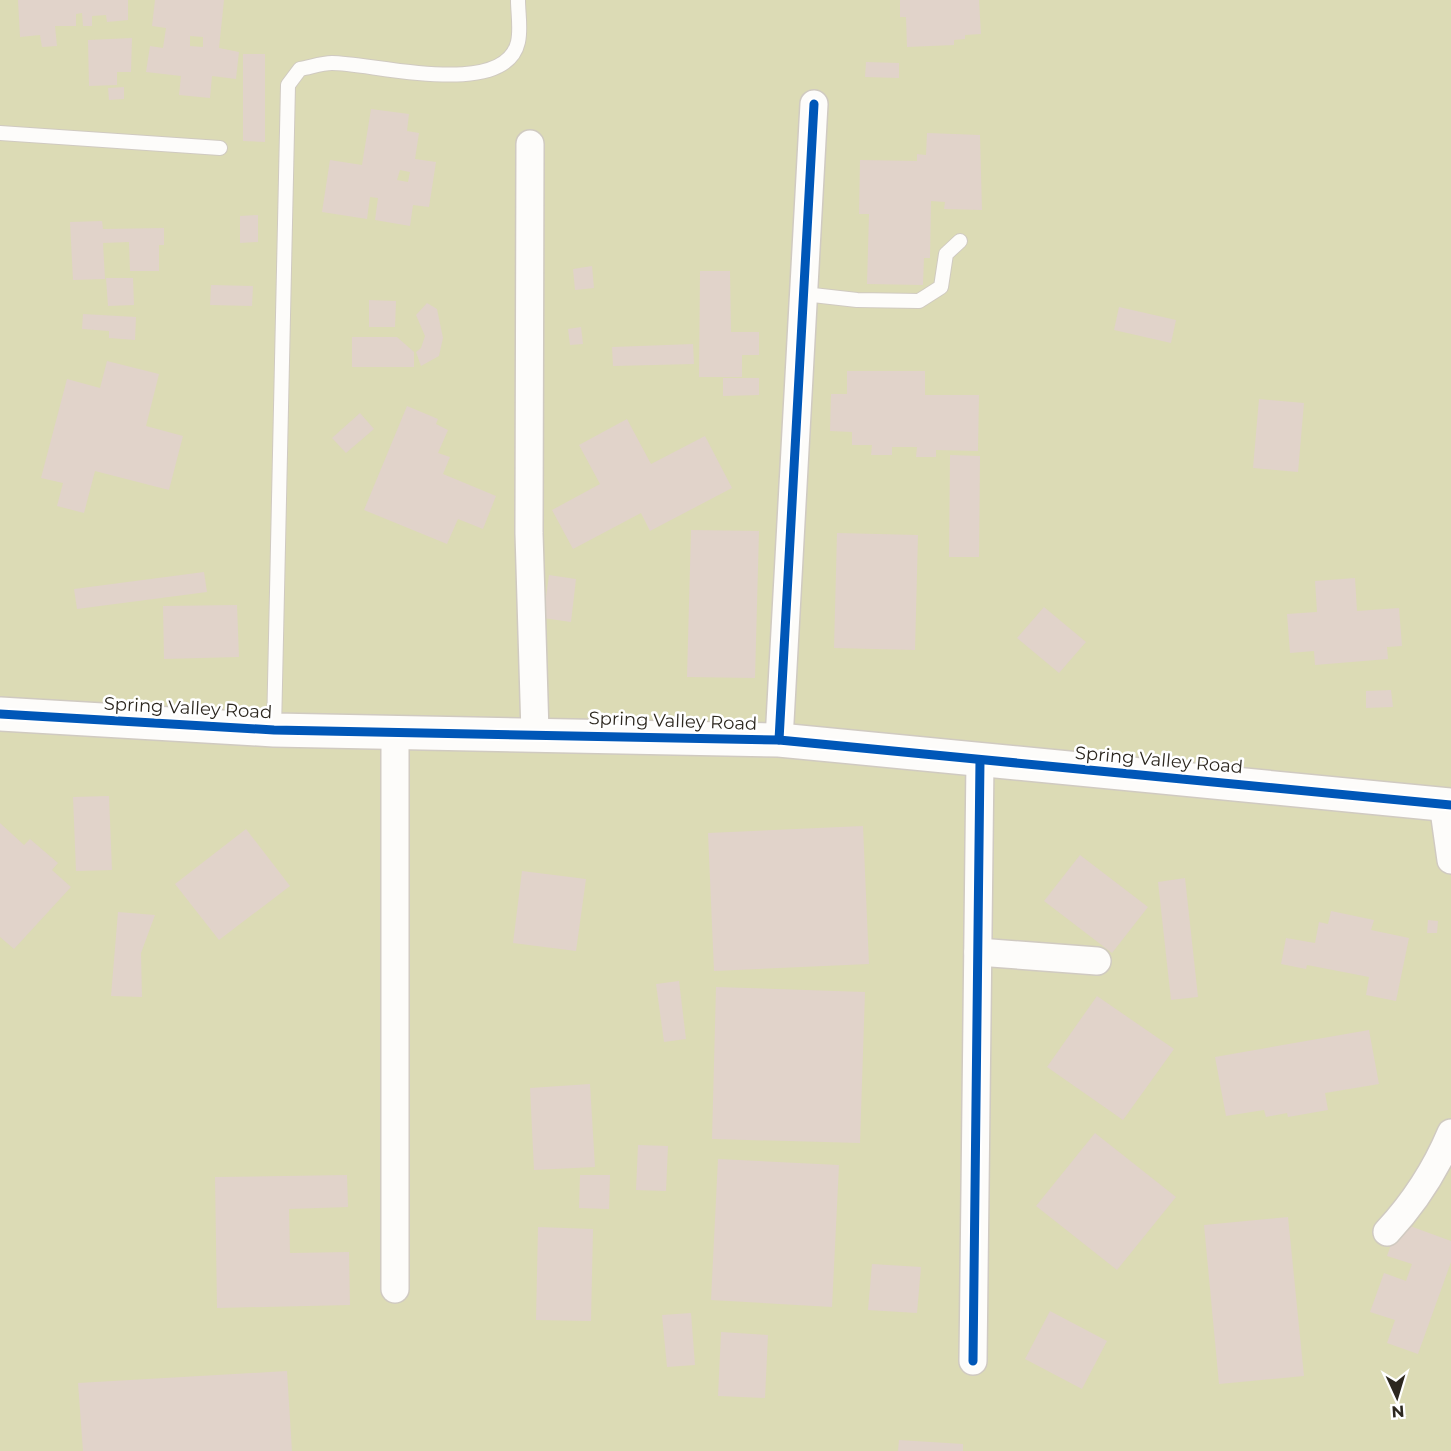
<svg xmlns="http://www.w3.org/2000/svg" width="1451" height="1451" viewBox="0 0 1451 1451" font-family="Montserrat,sans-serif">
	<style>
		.green { fill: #dcdbb5 }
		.building { fill: #e1d3ca; fill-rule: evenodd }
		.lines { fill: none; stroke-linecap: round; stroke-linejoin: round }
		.lane-casing { stroke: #d0cac1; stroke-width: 16 }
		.street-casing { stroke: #d0cac1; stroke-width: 30 }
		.secondary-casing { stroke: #d0cac1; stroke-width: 36 }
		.lane { stroke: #fdfcfa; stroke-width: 14 }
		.street { stroke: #fdfcfa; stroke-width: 27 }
		.secondary { stroke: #fdfcfa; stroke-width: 33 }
		.cycleway-casing { stroke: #fff; stroke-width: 13 }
		.cycleway { stroke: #0057b8; stroke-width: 9 }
		.labels { text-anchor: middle; stroke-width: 5; stroke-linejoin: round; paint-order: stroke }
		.street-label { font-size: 18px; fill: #2c271f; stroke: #fff }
	</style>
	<rect width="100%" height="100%" fill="#f3ece0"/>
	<!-- green -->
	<rect class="green" x="0" y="0" width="1451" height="1451"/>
	<!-- building -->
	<g class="building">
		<path d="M18,0H128V20L107,22L106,15L92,16V26H83L82,13L76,14V26H55L57,46L42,47L40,35L20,37Z"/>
		<path d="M155,0H224L219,48L239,52L236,79L212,76L210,98L179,95L181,76L146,72L150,46L163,48L166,28L152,26ZM190,36L203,37V47L190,46Z"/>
		<path d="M900,0H979L981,34L965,35V39L954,40V45L907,47L906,17H900Z"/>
		<path d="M132,38L131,72H117V85L89,86L88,40Z"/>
		<path d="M243,54H265V142L243,141Z"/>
		<path d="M866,62L899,63V78L865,77Z"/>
		<path d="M124,87V99L109,100L108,88Z"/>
		<path d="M371,109L409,114L407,131L419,133L415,159L436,162L429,207L413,205L410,226L375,220L378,198L370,197L367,219L322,212L330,160L362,165ZM400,170L410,172L408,182L397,180Z"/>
		<path d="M927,133L980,135L982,210L944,209L945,202L931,201L930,258H924L923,285L867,284L869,214H859L860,160L917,161V154L926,155Z"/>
		<path d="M258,215V242L240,243V216Z"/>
		<path d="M102,221L103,229L164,228V245H159V271H130L129,242L103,243L105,279L73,280L70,222Z"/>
		<path d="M592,266L594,288L575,290L573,269Z"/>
		<path d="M700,271H730L731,332H759V355H742V377H699Z"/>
		<path d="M106,278H133L134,305L108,306Z"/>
		<path d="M211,285L253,286L252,306L210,305Z"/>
		<path d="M369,300L396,301L395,327H369Z"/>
		<path d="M427,303L437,309L443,338L439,356L421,366L416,352L421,348L425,336L416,315Z"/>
		<path d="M1119,307L1176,320L1171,343L1114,330Z"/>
		<path d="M83,314L136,317L135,340L109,338V331L82,329Z"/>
		<path d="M581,327L583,344L570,345L568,329Z"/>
		<path d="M352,337H397L414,352V367H352Z"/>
		<path d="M693,344L694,364L613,366L612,347Z"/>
		<path d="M107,361L159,374L146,426L183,436L169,490L95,471L84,513L57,506L63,483L41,478L67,379L100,388Z"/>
		<path d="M847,371H925V395H979L978,451L936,450V457H916L917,447H892V455H871L872,445H852V432L830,431L831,394H847Z"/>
		<path d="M723,378H759V395L723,396Z"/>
		<path d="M1259,399L1304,403L1298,472L1253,468Z"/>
		<path d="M407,406L438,419L436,424L448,430L438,453L450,457L443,474L496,496L483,529L458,519L447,544L364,510Z"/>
		<path d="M360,413L374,429L346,453L332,438Z"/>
		<path d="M627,419L651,464L705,436L732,488L650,531L641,513L573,549L552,510L600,484L579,445Z"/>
		<path d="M950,455L980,456L979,557H949Z"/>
		<path d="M691,530L759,531L755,678L687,677Z"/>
		<path d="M837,533L918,535L915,650L834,648Z"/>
		<path d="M204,572L207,592L77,609L74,589Z"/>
		<path d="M549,575L576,579L571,622L543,618Z"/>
		<path d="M1355,578L1357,611L1399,608L1402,646L1387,647L1388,659L1315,665L1314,651L1290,653L1287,614L1317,612L1315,581Z"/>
		<path d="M237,605L239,657L164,659L163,606Z"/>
		<path d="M1044,607L1086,642L1059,673L1017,638Z"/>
		<path d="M1391,690L1393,707L1366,708V691Z"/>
		<path d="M109,796L112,870L76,871L73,797Z"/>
		<path d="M0,823L24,845L30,839L58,863L52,870L71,887L14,949L0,937Z"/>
		<path d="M863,826L869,964L714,971L708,833Z"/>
		<path d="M246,829L290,886L219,940L175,884Z"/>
		<path d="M1080,855L1148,907L1112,953L1044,901Z"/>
		<path d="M522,871L586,879L576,951L513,943Z"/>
		<path d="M1185,878L1198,997L1171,1000L1158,882Z"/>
		<path d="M1331,911L1374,920L1371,930L1409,938L1396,1001L1366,995L1369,977L1307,965L1306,969L1281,964L1286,938L1315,943L1319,922L1328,924Z"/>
		<path d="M118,912L155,915L141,953L142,997L111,996Z"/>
		<path d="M1428,920L1438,921L1437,933H1427Z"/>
		<path d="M679,981L686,1039L664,1042L656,984Z"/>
		<path d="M716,987L865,992L860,1143L712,1139Z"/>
		<path d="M1097,996L1174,1049L1123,1120L1047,1067Z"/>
		<path d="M1369,1030L1379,1084L1325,1093L1328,1110L1288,1117L1287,1113L1266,1117L1264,1110L1226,1116L1215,1057Z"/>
		<path d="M590,1084L595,1167L534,1170L530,1088Z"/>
		<path d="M1095,1133L1176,1197L1117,1270L1036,1206Z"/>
		<path d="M638,1145L668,1146L666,1191L636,1190Z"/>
		<path d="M718,1159L839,1165L832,1307L711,1300Z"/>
		<path d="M347,1175L348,1207L289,1209L290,1253L349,1252L350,1305L217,1308L215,1177Z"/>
		<path d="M580,1175H610L609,1209L579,1208Z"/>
		<path d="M1288,1217L1304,1376L1219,1384L1204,1225Z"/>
		<path d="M1399,1222L1451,1241V1262L1418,1354L1387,1343L1395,1320L1370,1312L1384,1273L1406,1281L1412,1264L1387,1256Z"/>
		<path d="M538,1227L593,1229L591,1321L536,1320Z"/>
		<path d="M872,1264L921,1267L917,1313L868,1310Z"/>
		<path d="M1050,1311L1107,1341L1082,1389L1025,1359Z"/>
		<path d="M691,1313L695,1365L667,1367L662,1315Z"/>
		<path d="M721,1332L768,1335L765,1398L718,1396Z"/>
		<path d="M287,1371L292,1451H83L78,1383Z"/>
		<path d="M899,1440L963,1444V1451H898Z"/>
	</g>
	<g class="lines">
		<defs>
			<g id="lane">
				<path d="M0,133L220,148"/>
				<path d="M804,294L857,300L919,301L941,287L946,254L960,241"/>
				<path d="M274,730L288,85L300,69C311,67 322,63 332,63C373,63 505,100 518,42C521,29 518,13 518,0"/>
			</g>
			<g id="street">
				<path d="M530,144L529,533L535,733"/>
				<path d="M779,740L814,104"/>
				<path d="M1443,803L1451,860"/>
				<path d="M978,952L1097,961"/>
				<path d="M1387,1232C1415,1202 1435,1171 1451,1133"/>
				<path d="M395,1289V731"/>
				<path d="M973,1361L980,760"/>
			</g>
			<path id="secondary" d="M0,714L274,730L779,740L1451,805"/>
		</defs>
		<!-- lane casing -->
		<use href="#lane" class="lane-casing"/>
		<!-- street casing -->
		<use href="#street" class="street-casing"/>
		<!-- secondary casing -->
		<use href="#secondary" class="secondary-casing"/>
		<!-- lane -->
		<use href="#lane" class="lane"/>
		<!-- street -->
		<use href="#street" class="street"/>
		<!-- secondary -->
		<use href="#secondary" class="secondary"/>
		<defs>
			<g id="cycleway">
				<path d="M0,714L274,730L779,740L1451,805"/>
				<path d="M779,740L814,104"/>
				<path d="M973,1361L980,760"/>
			</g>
		</defs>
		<!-- cycleway casing -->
		<use href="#cycleway" class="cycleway-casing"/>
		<!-- cycleway -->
		<use href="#cycleway" class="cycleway"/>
	</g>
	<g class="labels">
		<!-- street labels -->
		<g class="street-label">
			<text transform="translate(188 708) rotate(3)" y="6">Spring Valley Road</text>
			<text transform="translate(673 721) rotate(2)" y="6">Spring Valley Road</text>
			<text transform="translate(1159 760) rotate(5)" y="6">Spring Valley Road</text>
		</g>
	</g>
	<!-- north arrow -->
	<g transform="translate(1397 1397) rotate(176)" stroke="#ffffff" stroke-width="4.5" paint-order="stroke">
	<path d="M0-4.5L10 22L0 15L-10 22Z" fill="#2c271f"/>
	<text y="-9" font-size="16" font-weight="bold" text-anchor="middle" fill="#2c271f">N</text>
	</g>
</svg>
